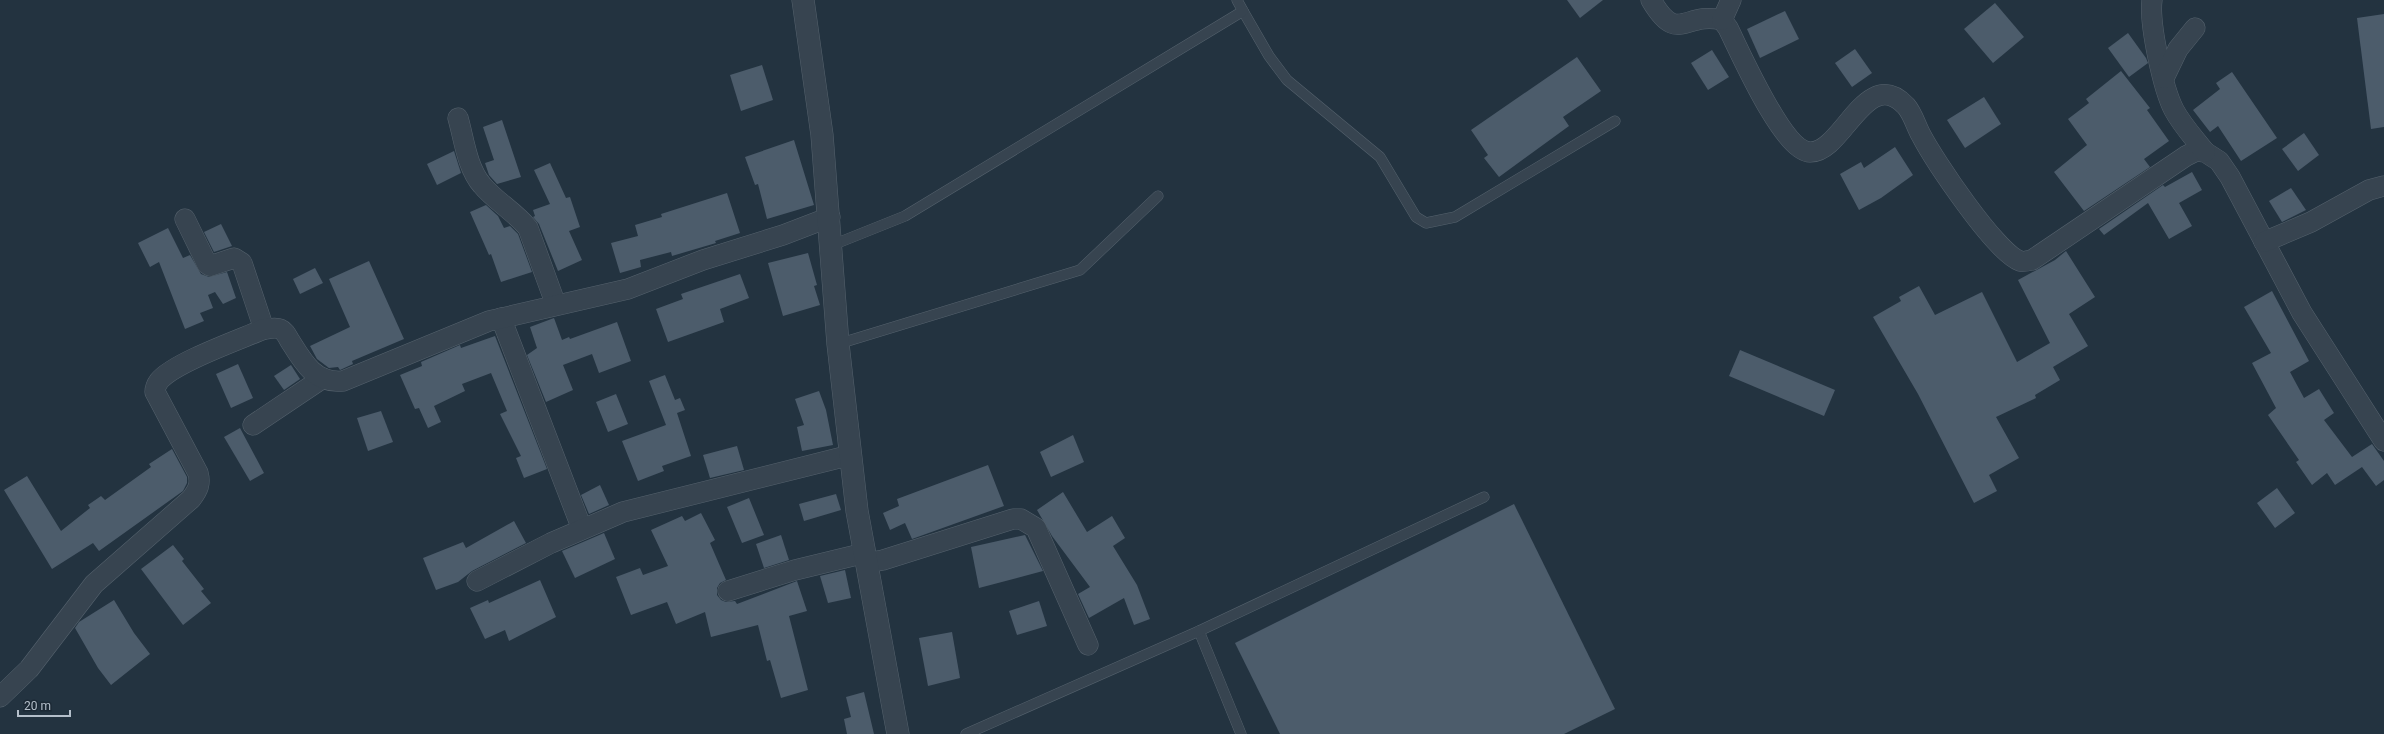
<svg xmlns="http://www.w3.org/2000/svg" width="2384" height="734" viewBox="0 0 2384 734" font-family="Roboto,sans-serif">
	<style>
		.building { fill: #4c5c6b }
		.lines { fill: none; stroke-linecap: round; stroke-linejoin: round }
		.service-casing { stroke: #55626d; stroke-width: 11 }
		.minor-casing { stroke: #55626d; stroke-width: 21 }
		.tertiary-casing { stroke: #55626d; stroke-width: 23 }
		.service { stroke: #374450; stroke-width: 10 }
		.minor { stroke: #374450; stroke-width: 20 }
		.tertiary { stroke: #374450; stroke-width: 22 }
	</style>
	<rect width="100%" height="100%" fill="#233340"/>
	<!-- building -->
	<g class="building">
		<path d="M1567,0H1603L1580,18Z"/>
		<path d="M1995,3L2024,37L1993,63L1964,29Z"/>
		<path d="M1785,11L1799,39L1760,58L1747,29Z"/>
		<path d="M2384,14V127L2371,129L2357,18Z"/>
		<path d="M2128,33L2146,58L2148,63L2129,77L2108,48Z"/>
		<path d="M1855,49L1872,73L1852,87L1835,63Z"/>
		<path d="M1712,50L1729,77L1708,90L1691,63Z"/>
		<path d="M1577,57L1601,91L1563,117L1569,126L1499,177L1484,158L1488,155L1471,130Z"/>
		<path d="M762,65L773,100L741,111L730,75Z"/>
		<path d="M2121,71L2150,108L2147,110L2169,141L2144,159L2150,167L2084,211L2054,172L2087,145L2068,119L2089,103L2086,99Z"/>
		<path d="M2232,72L2277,138L2241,161L2218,126L2210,132L2193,110L2220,89L2216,83Z"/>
		<path d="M1984,97L2001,124L1965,148L1947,120Z"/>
		<path d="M502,120L521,177L497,184L489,175L485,163L494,160L483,127Z"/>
		<path d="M2304,133L2319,155L2298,171L2282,149Z"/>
		<path d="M794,140L814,205L767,219L758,184L755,185L745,157Z"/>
		<path d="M1895,147L1913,175L1881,198L1859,210L1840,174L1861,162L1864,168Z"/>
		<path d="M454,151L461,173L437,185L427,164Z"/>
		<path d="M550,163L566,198L570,197L580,227L569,231L582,260L558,271L539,224L533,217L535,216L533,210L550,204L534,170Z"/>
		<path d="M2192,172L2202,190L2179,203L2192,226L2169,239L2148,203L2104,235L2099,229L2163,185L2165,187Z"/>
		<path d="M2291,188L2306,210L2282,222L2269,201Z"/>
		<path d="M727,193L740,233L715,241L716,243L672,256L671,252L640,260L641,267L620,273L611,243L638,236L635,225L662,217L661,214Z"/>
		<path d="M486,205L498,216L504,228L510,226L518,234L532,272L501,282L491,254L489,255L470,212Z"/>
		<path d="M221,224L232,246L214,252L204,232Z"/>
		<path d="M168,228L183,258L190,255L201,274L209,277L227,272L236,298L223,304L215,292L208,295L213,308L200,313L204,321L185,329L159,262L150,267L138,243Z"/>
		<path d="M2066,251L2095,297L2069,314L2088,346L2053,367L2060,380L2035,395L2036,398L1996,417L2019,458L1989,475L1997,491L1974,503L1918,394L1873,317L1901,301L1899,297L1919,286L1935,315L1982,292L2017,362L2050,343L2018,280L2055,260Z"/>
		<path d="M808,253L817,285L814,286L820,305L783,316L768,263Z"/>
		<path d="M369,261L404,339L352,361L353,364L340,370L338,367L329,368L317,359L310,346L350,327L329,279Z"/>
		<path d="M315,268L323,283L300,294L293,279Z"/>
		<path d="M740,274L749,298L720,309L724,322L668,342L656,309L683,299L681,294Z"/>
		<path d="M2272,291L2309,361L2290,372L2304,398L2319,389L2334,413L2324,420L2352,457L2372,444L2384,461V480L2376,486L2362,467L2335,485L2327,473L2312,485L2296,462L2299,460L2268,415L2276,408L2252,363L2271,353L2244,307Z"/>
		<path d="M554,318L562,340L569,337L570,339L617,322L631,361L599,373L592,354L563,365L573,390L546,402L527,355L537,348L530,327Z"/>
		<path d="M495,336L547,469L524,478L516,458L521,456L500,414L507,411L491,373L462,384L465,391L434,406L441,422L428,428L419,408L415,409L400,375L422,366L421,362L460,345L461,348Z"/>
		<path d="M1740,350L1835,390L1824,416L1729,376Z"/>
		<path d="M238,364L253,398L231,408L216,374Z"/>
		<path d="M291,365L300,379L284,390L274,376Z"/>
		<path d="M665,375L675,400L680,398L685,410L677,413L691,456L662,466L664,471L638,481L622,441L666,425L649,381Z"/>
		<path d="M819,391L826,410L833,445L802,451L797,427L804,425L795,399Z"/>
		<path d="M616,394L628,424L608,432L596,402Z"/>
		<path d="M381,411L393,442L368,451L357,418Z"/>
		<path d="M240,428L264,473L250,481L224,437Z"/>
		<path d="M1073,435L1084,462L1051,477L1040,452Z"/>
		<path d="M737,446L744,470L710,478L703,455Z"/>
		<path d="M172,449L187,477V483L183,491L99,551L93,543L52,569L4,490L27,476L61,531L90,508L88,505L101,496L105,500L151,467L149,464Z"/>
		<path d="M988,465L1004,506L912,539L905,523L890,530L883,513L899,506L897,499Z"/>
		<path d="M600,485L609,505L589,514L581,495Z"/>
		<path d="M2277,488L2295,513L2275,528L2257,503Z"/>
		<path d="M1063,492L1087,532L1112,516L1125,538L1113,546L1137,585L1150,619L1134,625L1124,598L1089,618L1078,594L1090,587L1052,536L1037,510Z"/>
		<path d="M836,494L841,510L804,521L799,504Z"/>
		<path d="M749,498L764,535L742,543L727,507Z"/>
		<path d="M1514,504L1615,709L1564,734H1280L1235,643Z"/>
		<path d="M701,513L715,540L710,543L726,580L720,583L717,588V595L721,600L726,602L735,601L737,604L797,581L807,611L789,616L808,690L781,698L770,660L767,661L758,625L711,637L705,612L676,624L667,602L631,615L616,577L640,568L643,575L668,566L651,530L682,516L685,521Z"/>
		<path d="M514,521L526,543L472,571L458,582L436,590L423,558L463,542L466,548Z"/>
		<path d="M604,533L615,559L575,578L562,551Z"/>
		<path d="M781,535L789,560L764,568L756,544Z"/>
		<path d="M1025,535L1043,571L979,588L971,547Z"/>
		<path d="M173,545L184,559L182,561L204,589L201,591L211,603L183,625L141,569Z"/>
		<path d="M845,570L851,598L828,603L820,576Z"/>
		<path d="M540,580L556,617L509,641L505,630L485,639L470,608L488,600L489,603Z"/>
		<path d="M114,600L134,633L150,654L111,685L98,668L75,628L79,622Z"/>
		<path d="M1039,601L1047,626L1017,635L1009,611Z"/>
		<path d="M952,632L960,678L928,686L919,638Z"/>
		<path d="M864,692L874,734H847L844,719L851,717L846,697Z"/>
	</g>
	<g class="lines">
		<defs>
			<g id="service">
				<path d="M1243,11L1269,56L1287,80L1380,157L1416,217L1426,223L1455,217L1615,121"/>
				<path d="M830,246L905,216L1243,11L1237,0"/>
				<path d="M838,344L1080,270L1158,196"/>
				<path d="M1199,631L1241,734"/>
				<path d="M966,734L1199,631L1484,497"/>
			</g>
			<g id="minor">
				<path d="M1651,0C1678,46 1684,11 1722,20L1728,28C1740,52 1783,151 1810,152C1843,153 1866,64 1906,106C1913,114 1916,126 1921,135C1934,160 1996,253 2020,261C2024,262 2028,261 2032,260L2186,156L2196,151L2205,152L2219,161L2230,177L2302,313L2384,441"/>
				<path d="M2152,0C2149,24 2163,89 2174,110C2182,125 2194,138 2205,152"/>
				<path d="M1722,20L1731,0"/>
				<path d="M2164,78L2178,49L2195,28"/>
				<path d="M458,118C464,139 467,168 482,185C495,201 514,211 528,228L556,305"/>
				<path d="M185,219L207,264L210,266L234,258L242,263L264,329"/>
				<path d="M2264,242L2311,222L2369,190L2384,186"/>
				<path d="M501,318L582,529"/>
				<path d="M253,425L323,378"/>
				<path d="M867,563L883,560L1013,519H1021L1036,528L1088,645"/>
				<path d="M477,581L551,543L623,512L851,455"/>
				<path d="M728,591L795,570L865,553"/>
				<path d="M0,697L29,669L94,584L191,499C198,490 201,484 198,473L155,392C155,388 156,385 159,381C173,363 241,339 264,329C269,329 275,327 280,329C285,331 287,336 290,341C303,362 315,384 343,381L489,321L628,289L703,260L783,235L830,217"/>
			</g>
			<path id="tertiary" d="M803,0L822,135L838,344L857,511L898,734"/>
		</defs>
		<!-- service casing -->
		<use href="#service" class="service-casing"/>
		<!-- minor casing -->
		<use href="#minor" class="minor-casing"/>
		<!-- tertiary casing -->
		<use href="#tertiary" class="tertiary-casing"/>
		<!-- service -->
		<use href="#service" class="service"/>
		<!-- minor -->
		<use href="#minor" class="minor"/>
		<!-- tertiary -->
		<use href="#tertiary" class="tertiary"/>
	</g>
	<!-- scale -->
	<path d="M18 710v6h52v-6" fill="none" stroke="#b4bfca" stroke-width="2"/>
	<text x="24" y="710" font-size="12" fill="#b4bfca" stroke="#1c2935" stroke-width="3" paint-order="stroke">20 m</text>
</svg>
